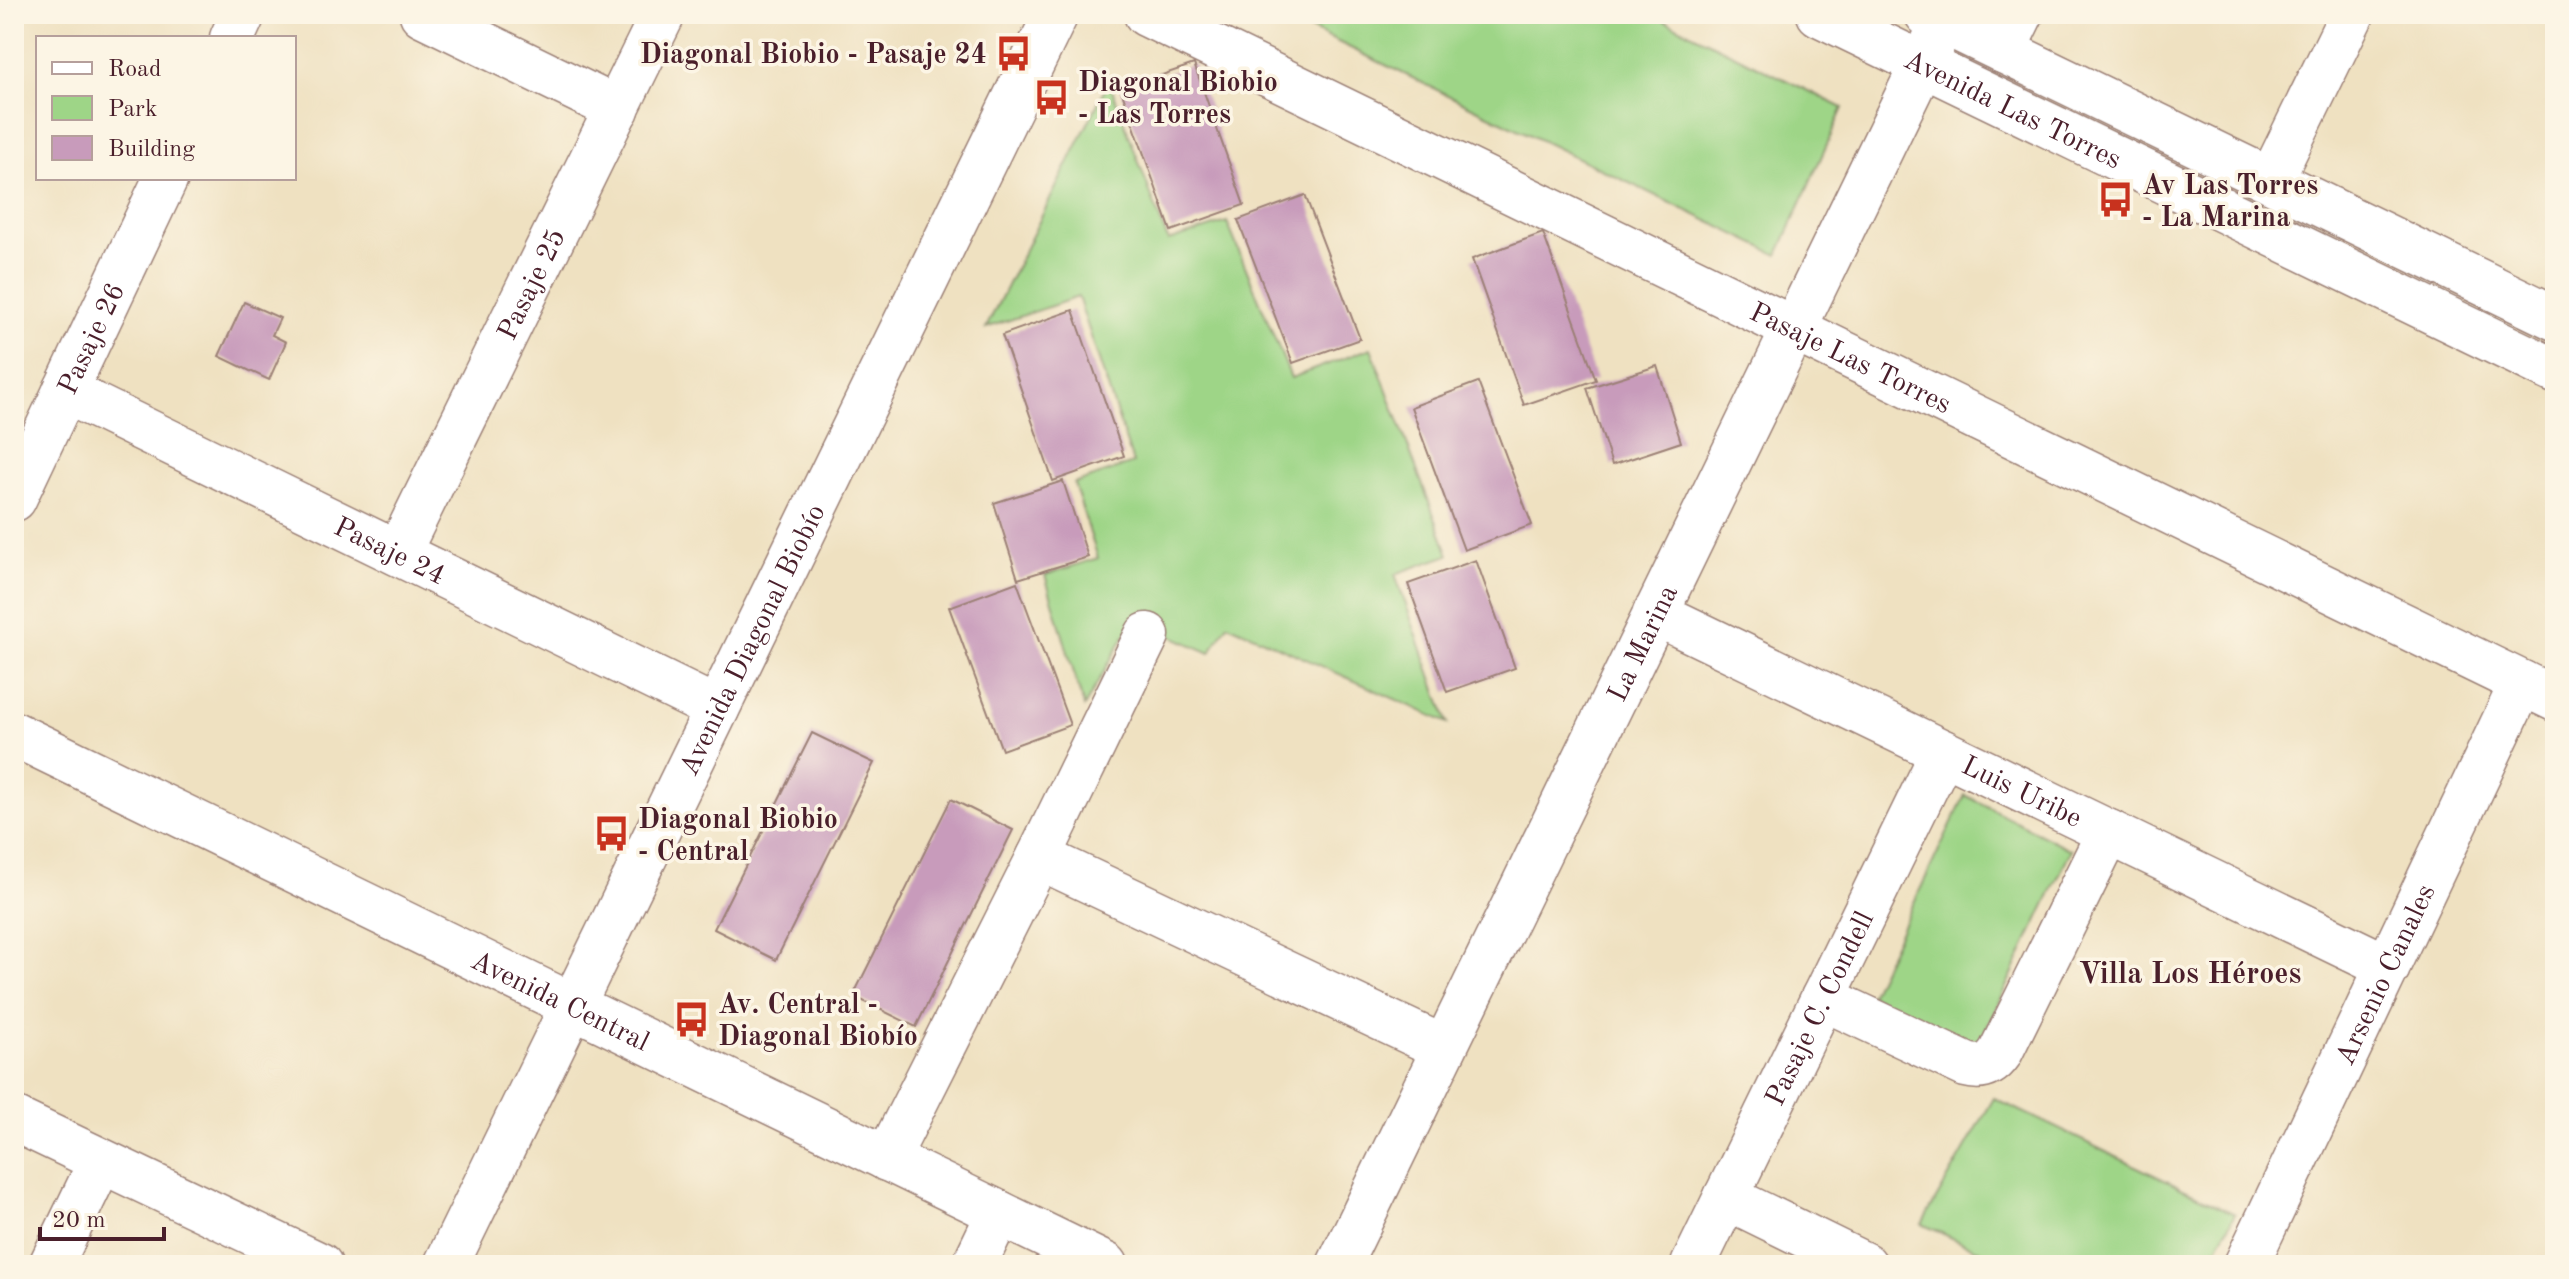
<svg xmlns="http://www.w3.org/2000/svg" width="2569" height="1279" viewBox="0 0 2569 1279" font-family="'Old Standard TT',serif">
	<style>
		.green { fill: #9ed587; stroke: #747a59; stroke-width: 2 }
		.building { fill: #c89bbb }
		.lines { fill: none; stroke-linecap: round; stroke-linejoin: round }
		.minor-casing { stroke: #9c8076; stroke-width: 47 }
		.minor { stroke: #fff; stroke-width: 44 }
		.labels { text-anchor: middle; stroke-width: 7; stroke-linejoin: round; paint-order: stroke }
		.poi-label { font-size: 28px; font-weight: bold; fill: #4a1f2b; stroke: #fcf5e5; text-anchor: start }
		.street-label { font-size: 28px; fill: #4a1f2b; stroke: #fcf5e5 }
		.neighbourhood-label { font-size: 30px; font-weight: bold; fill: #4a1f2b; stroke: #fcf5e5 }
	</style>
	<rect width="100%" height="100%" fill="#fcf5e5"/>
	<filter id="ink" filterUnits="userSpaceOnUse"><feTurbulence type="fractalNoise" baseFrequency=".0125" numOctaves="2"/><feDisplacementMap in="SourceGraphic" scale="16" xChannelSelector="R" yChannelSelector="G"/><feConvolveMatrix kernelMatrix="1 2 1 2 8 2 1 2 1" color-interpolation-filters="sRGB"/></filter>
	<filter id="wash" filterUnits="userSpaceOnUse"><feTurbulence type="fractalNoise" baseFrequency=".006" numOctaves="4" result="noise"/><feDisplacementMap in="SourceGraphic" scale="32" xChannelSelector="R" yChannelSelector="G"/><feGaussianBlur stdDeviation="1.8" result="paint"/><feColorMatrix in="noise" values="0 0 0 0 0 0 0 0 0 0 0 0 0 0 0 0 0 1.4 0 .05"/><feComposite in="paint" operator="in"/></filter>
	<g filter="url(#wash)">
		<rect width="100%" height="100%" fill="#efe1c1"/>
		<!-- green -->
		<g class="green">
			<path d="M1280,14H1652L1843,108L1778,255Z"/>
			<path d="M1109,81L1168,241L1227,222L1291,378L1371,348L1449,555L1395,574L1448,723L1228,624L1210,653L1134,619L1084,707L1045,575L1098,558L1074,484L1133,463L1078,297L986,328Z"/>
			<path d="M1965,795L2071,850L1977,1048L1870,995Z"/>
			<path d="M1994,1098L2235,1214L2208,1265H2010L1922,1224Z"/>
		</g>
		<g id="blocks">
			<!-- building -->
			<g class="building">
				<path d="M1194,64L1244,205L1171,231L1121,89Z"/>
				<path d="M1305,195L1360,339L1293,363L1238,220Z"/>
				<path d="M1543,233L1596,380L1524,405L1472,259Z"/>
				<path d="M244,302L280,318L272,335L286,342L269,380L219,356Z"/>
				<path d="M1073,310L1124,456L1053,481L1002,335Z"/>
				<path d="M1657,366L1681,442L1612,465L1587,388Z"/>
				<path d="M1478,382L1532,525L1464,550L1411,407Z"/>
				<path d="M1063,481L1088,557L1018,579L994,503Z"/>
				<path d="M1476,560L1515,668L1447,692L1408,584Z"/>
				<path d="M1017,582L1070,725L1002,750L949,607Z"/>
				<path d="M812,733L874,763L776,960L714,929Z"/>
				<path d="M951,799L1013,830L916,1027L853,996Z"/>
			</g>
		</g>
	</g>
	<g filter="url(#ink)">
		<use href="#blocks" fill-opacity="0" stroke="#9c8076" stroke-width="2"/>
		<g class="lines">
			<defs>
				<g id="minor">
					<path d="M422,14L617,109"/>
					<path id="s1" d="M1146,14L2555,699"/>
					<path id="s2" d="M1819,14L2555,371"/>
					<path d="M1927,14L2555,318"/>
					<path d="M232,38L243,14"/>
					<path d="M2003,51L2021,14"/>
					<path d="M2271,180L2352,14"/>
					<path id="s3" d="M65,391L717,709"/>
					<path id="s4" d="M14,499L166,178"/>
					<path id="s5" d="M398,553L663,14"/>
					<path id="s6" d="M1655,613L2388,967"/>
					<path id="s7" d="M14,734L1106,1265"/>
					<path d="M1039,857L1444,1048"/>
					<path d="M1823,998L1966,1065C1981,1069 1991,1066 2000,1053L2109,832"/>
					<path d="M14,1119L320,1265"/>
					<path d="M887,1159L1039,857L1147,635"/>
					<path d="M1726,1197L1865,1265"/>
					<path d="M51,1265L101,1161"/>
					<path id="s8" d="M446,1265L1056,14"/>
					<path d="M974,1265L999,1213"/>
					<path id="s9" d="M1339,1265L1943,22"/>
					<path id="s10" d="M1693,1265L1943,752"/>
					<path id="s11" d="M2246,1265L2522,683"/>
				</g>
			</defs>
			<!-- minor casing -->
			<use href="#minor" class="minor-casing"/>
			<!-- minor -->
			<use href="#minor" class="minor"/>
		</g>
	</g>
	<!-- icons -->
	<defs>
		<symbol id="bus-bare" viewBox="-9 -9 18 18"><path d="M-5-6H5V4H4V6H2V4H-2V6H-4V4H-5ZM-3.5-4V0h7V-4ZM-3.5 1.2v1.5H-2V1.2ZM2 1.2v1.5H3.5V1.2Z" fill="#c8321e" stroke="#fcf5e5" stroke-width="2.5" paint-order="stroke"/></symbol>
	</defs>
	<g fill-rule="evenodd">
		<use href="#bus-bare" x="988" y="28" width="51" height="51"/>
		<use href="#bus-bare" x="1026" y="72" width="51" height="51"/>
		<use href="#bus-bare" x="2090" y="174" width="51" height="51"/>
		<use href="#bus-bare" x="586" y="808" width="51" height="51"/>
		<use href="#bus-bare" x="666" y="994" width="51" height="51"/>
	</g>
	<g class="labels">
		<!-- poi labels -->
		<g class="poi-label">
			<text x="987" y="63" text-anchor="end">Diagonal Biobio - Pasaje 24</text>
			<text x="1078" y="91">Diagonal Biobio<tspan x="1078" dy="32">- Las Torres</tspan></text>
			<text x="2142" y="194">Av Las Torres<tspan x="2142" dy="32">- La Marina</tspan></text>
			<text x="638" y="828">Diagonal Biobio<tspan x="638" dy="32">- Central</tspan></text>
			<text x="718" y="1013">Av. Central -<tspan x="718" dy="32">Diagonal Biobío</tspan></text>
		</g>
		<!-- street labels -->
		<g class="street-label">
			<text dy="10" stroke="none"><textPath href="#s2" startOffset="216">Avenida Las Torres</textPath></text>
			<text dy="10" stroke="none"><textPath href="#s5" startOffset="300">Pasaje 25</textPath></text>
			<text dy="10" stroke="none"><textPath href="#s4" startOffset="178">Pasaje 26</textPath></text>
			<text dy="10" stroke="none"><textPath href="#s1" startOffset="784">Pasaje Las Torres</textPath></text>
			<text dy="10" stroke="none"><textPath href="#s3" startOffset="362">Pasaje 24</textPath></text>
			<text dy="10" stroke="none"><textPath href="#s8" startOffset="696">Avenida Diagonal Biobío</textPath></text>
			<text dy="10" stroke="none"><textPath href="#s9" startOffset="692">La Marina</textPath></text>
			<text dy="10" stroke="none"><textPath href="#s6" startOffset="408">Luis Uribe</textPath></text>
			<text dy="10" stroke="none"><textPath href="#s11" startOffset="322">Arsenio Canales</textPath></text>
			<text dy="10" stroke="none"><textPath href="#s7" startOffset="608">Avenida Central</textPath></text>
			<text dy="10" stroke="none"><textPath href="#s10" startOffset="286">Pasaje C. Condell</textPath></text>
		</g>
		<!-- neighbourhood labels -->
		<g class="neighbourhood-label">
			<text x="2190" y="983">Villa Los Héroes</text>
		</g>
	</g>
	<!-- margin -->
	<rect width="2569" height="1279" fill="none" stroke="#fcf5e5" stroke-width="48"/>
	<!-- legend -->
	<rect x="36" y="36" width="260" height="144" fill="#fcf5e5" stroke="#b59f9b" stroke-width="2"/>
	<rect x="52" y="62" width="40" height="12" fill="#ffffff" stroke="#b59f9b" stroke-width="2"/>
	<text x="108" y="76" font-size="24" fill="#4a1f2b">Road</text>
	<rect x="52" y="96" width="40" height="24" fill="#9ed587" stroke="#b59f9b" stroke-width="2"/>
	<text x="108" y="116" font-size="24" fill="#4a1f2b">Park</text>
	<rect x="52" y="136" width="40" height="24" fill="#c89bbb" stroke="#b59f9b" stroke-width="2"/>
	<text x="108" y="156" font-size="24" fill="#4a1f2b">Building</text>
	<!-- scale -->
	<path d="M40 1227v12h124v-12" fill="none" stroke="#4a1f2b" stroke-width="4"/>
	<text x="52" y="1227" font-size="24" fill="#4a1f2b" stroke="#fcf5e5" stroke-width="6" paint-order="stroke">20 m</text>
</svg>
